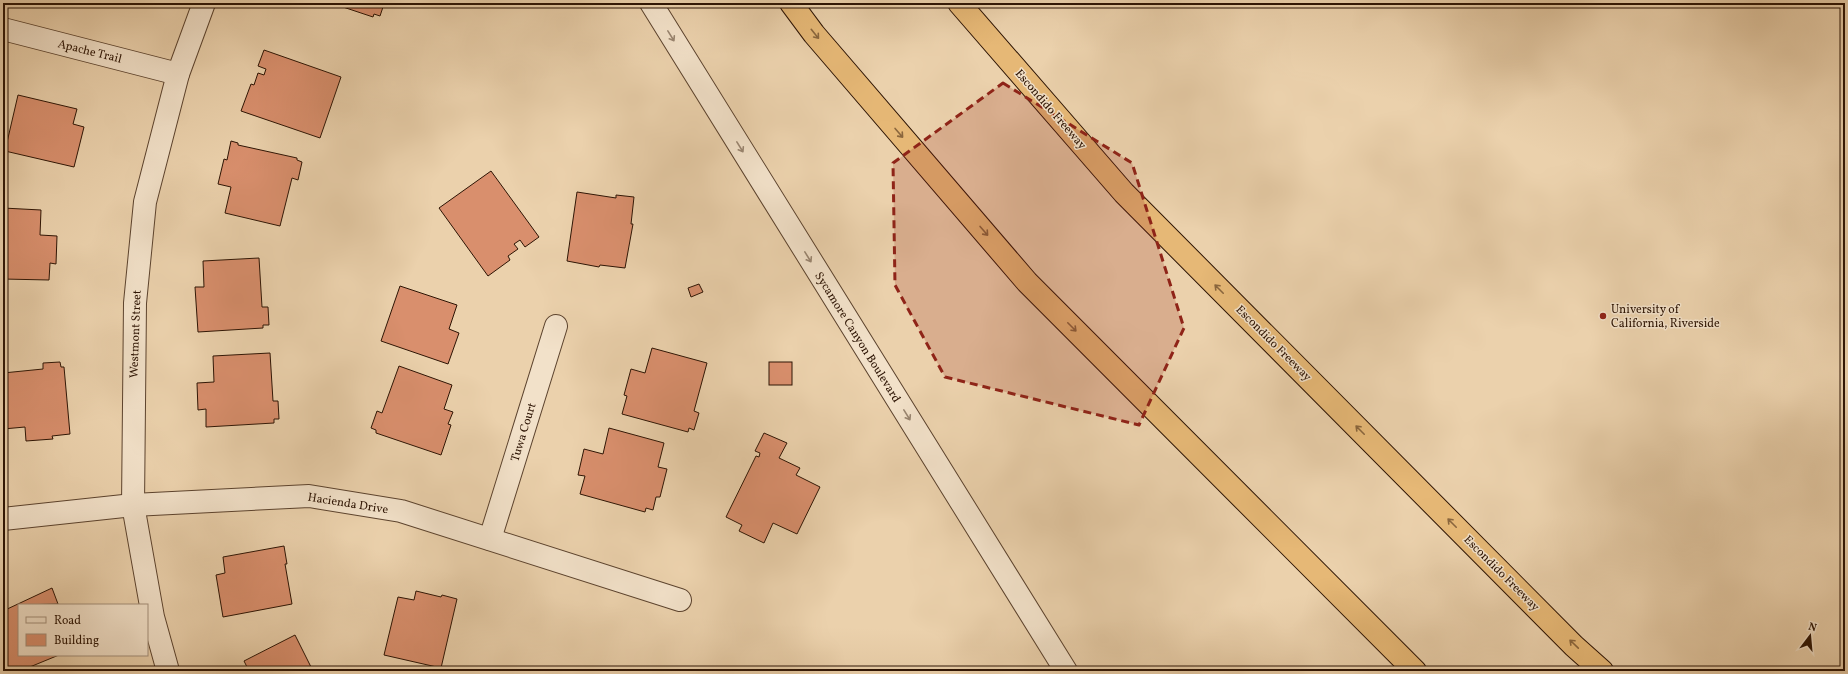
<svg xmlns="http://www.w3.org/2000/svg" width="1848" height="674" viewBox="0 0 1848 674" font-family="Vollkorn,serif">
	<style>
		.building { fill: #d98f6d; stroke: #2d1404 }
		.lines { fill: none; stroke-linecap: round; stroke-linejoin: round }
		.minor-casing { stroke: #5c432e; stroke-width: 24 }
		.motorway-casing { stroke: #2d1404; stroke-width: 24 }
		.minor { stroke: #f2e1c9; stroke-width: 22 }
		.motorway { stroke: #e6b876; stroke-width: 22 }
		.oneway { stroke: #8a663d }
		.oneway2 { stroke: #998570 }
		.marked { fill: #8f2418; fill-opacity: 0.2; stroke: #8f2418; stroke-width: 3; stroke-dasharray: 8 5; stroke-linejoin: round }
		.poi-dot { fill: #8f2418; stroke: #f2e1c9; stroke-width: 1.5 }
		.labels { text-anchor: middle; stroke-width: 3; stroke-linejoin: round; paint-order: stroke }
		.street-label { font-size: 12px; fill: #2d1404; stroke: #f2e1c9 }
		.poi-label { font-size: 12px; fill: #2d1404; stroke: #f2e1c9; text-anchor: start }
	</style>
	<rect width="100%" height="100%" fill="#ebd1ac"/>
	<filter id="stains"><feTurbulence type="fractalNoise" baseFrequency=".005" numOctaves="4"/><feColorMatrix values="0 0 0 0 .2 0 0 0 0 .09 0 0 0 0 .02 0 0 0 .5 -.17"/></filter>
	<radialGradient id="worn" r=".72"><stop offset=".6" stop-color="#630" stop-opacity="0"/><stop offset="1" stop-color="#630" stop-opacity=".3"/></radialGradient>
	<!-- building -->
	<g class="building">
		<path d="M331,3H388L387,5L384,4L380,16L374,14L373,17Z"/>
		<path d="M264,50L341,77L320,138L241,111L251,84L254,85L258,73L264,75L266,69L258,66Z"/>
		<path d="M18,95L77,109L73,124L84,127L74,167L5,151Z"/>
		<path d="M231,141L238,143V145L297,158V160L302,162L298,180L292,178L280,226L225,213L231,187L218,184L224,159L227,160Z"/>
		<path d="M491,171L539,237L525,247L520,240L514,244L518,249L508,256L510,260L488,276L439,208Z"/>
		<path d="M577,192L616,198V195L634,197L631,224H633L625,268L600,265L599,267L567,261Z"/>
		<path d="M3,208L41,210L40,235L57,236L56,264L50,263L49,280L3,279Z"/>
		<path d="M259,258L262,307H268L269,325H263V328L198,332L195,287H204L203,261Z"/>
		<path d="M699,284L703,292L691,297L688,288Z"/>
		<path d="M400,286L457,305L449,329L459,333L448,364L381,341Z"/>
		<path d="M652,348L707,363L694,411L699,413L694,430L689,428L688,432L622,414L627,396L624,395L631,369L645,373Z"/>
		<path d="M270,353L273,401H278L279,419H274V423L206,427V409L198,410L197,383L214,382L213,356Z"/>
		<path d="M60,362L61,367H64L70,434L52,436L53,439L26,441L25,427L3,429V373L43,369V363Z"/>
		<rect x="769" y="362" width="23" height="23"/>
		<path d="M399,366L452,385L444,409L453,412L448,424L451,425L441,455L376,433V430L371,428L377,411L382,413Z"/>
		<path d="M609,428L664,443L658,467L667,469L660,497H656L653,510L646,508L645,512L580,494L585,476L578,475L584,449L603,454Z"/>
		<path d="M764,433L787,443L779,458L800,468L796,475L820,487L797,534L773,523L764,543L739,531L742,525L726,517L756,456L759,457L760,453L755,451Z"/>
		<path d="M284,546L287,564H285L292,604L223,617L216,575L225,573L223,557Z"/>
		<path d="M52,588L58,604L19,605V655H59L20,671H3V611Z"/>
		<path d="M416,591L441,597L442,595L457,599L441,668L384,655L398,597L414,600Z"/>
		<path d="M295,635L313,671H254L253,669L249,671L244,661Z"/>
	</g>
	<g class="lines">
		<defs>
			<g id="minor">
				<path d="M651,3L1066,671"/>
				<path d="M3,29L178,74"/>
				<path d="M3,519L133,505L309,496L401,511L680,600"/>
				<path d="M490,539L556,326"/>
				<path d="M168,671L153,617L133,505L135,303L145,202L178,74L204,3"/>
			</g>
			<g id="motorway">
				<path d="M791,3L814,34L1027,282L1415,671"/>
				<path d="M959,3L1124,193L1574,646L1602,671"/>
			</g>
		</defs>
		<!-- minor casing -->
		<use href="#minor" class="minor-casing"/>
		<!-- motorway casing -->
		<use href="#motorway" class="motorway-casing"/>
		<!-- minor -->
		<use href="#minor" class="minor"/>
		<!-- motorway -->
		<use href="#motorway" class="motorway"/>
	</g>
	<!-- one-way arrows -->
	<defs><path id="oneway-shaft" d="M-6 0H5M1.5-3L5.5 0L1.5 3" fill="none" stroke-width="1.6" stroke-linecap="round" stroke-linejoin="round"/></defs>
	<g class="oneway">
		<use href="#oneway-shaft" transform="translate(815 34) rotate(51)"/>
		<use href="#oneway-shaft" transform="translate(899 133) rotate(49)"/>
		<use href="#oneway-shaft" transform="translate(984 231) rotate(49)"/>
		<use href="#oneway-shaft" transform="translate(1219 289) rotate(-135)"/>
		<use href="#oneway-shaft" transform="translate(1072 327) rotate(45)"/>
		<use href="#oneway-shaft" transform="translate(1360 430) rotate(-135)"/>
		<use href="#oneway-shaft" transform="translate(1452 523) rotate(-135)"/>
		<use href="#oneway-shaft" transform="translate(1574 644) rotate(-136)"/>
	</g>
	<g class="oneway2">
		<use href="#oneway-shaft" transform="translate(671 36) rotate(58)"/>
		<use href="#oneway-shaft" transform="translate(740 147) rotate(58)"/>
		<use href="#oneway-shaft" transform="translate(808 257) rotate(58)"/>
		<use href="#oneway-shaft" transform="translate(907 415) rotate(58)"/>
	</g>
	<!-- marked area -->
	<path class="marked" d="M1003,83L1132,163L1184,328L1139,425L945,377L895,285L893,163Z"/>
	<!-- markers -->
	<circle class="poi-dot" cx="1603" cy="316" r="4"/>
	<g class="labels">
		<!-- street labels -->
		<g class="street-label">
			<text transform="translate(90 51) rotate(14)" y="4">Apache Trail</text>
			<text transform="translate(1051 109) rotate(49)" y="4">Escondido Freeway</text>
			<text transform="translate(135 334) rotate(-88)" y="4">Westmont Street</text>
			<text transform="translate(858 337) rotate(58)" y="4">Sycamore Canyon Boulevard</text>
			<text transform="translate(1274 343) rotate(45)" y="4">Escondido Freeway</text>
			<text transform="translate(523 432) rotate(-73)" y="4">Tuwa Court</text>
			<text transform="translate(348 503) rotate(9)" y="4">Hacienda Drive</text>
			<text transform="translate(1502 573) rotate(45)" y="4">Escondido Freeway</text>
		</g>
		<!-- poi labels -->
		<g class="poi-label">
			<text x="1611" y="313">University of<tspan x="1611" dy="14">California, Riverside</tspan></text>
		</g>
	</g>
	<!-- margin -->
	<rect width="1848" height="674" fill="none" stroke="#ebd1ac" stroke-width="16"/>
	<rect x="4" y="4" width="1840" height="666" fill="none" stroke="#2d1404" stroke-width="2"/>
	<rect x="8" y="8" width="1832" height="658" fill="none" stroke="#2d1404"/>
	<!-- legend -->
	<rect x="18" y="604" width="130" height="52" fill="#f2e1c9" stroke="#a38f7a"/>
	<rect x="26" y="617" width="20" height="6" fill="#f2e1c9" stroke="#a38f7a"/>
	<text x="54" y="624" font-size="12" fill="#2d1404">Road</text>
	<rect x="26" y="634" width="20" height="12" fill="#d98f6d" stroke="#a38f7a"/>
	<text x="54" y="644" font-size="12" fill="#2d1404">Building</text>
	<!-- north arrow -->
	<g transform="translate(1810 636) rotate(16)" stroke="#f2e1c9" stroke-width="3" paint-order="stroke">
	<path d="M0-3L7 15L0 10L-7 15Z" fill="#2d1404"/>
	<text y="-6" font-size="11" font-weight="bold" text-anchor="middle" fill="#2d1404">N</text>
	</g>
	<rect width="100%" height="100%" filter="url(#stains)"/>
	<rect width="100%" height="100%" fill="url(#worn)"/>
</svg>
